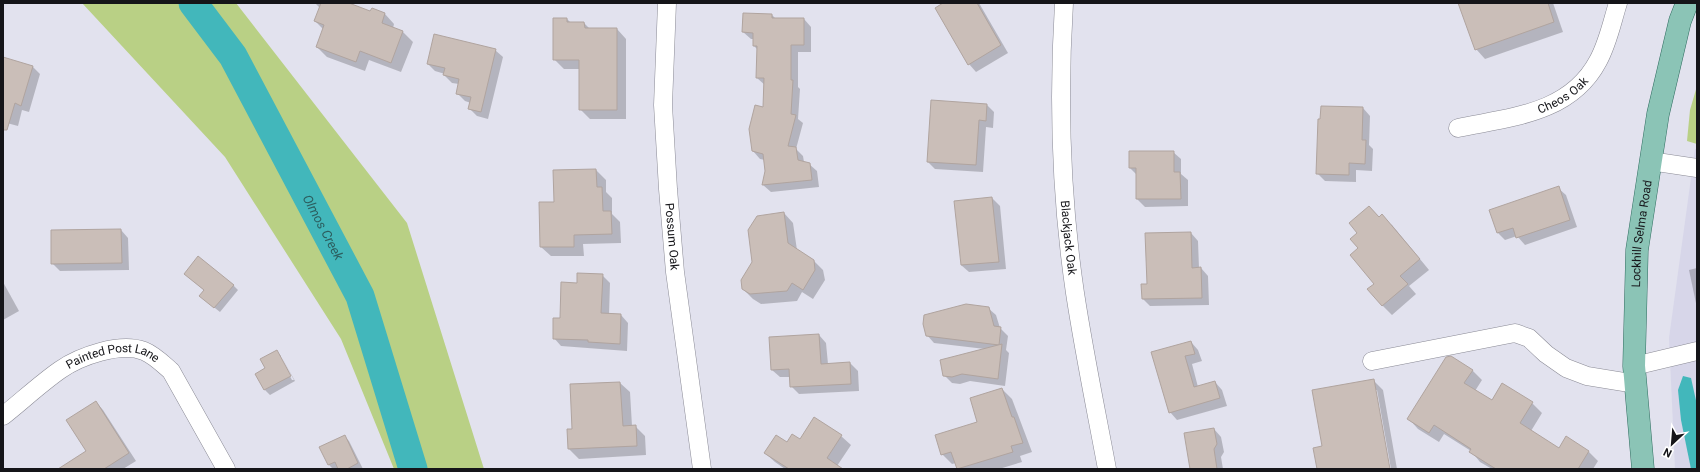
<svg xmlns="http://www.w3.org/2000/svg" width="1700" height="472" viewBox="0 0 1700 472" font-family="Roboto,sans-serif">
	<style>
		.built { fill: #d7d6e9 }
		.green { fill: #b9d085 }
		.water { fill: #42b7bb }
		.shadow { fill: #0003 }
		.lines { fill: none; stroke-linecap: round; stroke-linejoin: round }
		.river { stroke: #42b7bb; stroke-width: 29 }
		.building { fill: #cabeb8; stroke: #b0a49f }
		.minor-casing { stroke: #8a8a95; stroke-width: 19 }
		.major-casing { stroke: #306d60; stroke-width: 23 }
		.minor { stroke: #fff; stroke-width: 18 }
		.major { stroke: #8bc4b6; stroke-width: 22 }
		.labels { text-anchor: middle; stroke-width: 3; stroke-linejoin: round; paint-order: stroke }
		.street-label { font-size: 12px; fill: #151519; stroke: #fff }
		.water-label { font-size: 13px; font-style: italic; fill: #2c5e5f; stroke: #fff }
	</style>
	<rect width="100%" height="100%" fill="#e2e2ee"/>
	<!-- built -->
	<path class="built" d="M1695,149H1697V469H1675L1669,338Z"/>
	<!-- green -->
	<g class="green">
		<path d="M82,3H236L407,223L484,469H394L341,339L225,157Z"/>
		<path d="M1697,86V144L1687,141L1690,110Z"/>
	</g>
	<!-- water -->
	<path class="water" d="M1683,376L1691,378L1697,405V469H1691L1681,420L1678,390Z"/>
	<!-- shadow -->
	<g class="shadow">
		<path d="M315,3H346L371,12L372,9L385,14L394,24L393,28L403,32L413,42L401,72L369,60L365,71L327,57L317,47L323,29L315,21L320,8Z"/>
		<path d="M945,3H979L1008,53L976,72L969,64Z"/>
		<path d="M1459,3H1553L1563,32L1485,59L1476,49Z"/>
		<path d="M772,15L776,19H804L811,27V52H798V87L800,89L798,119L803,123L796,149L803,156L804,162L809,164L817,171L819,187L771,192L763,185L766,171L765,160L760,159L753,151L764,108L765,85L757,78L758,50L754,46V39H751L743,32Z"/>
		<path d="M554,19H567L571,23H584L590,29H617L626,39V119H590L580,109V69H564L554,59Z"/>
		<path d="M495,50L503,57L488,119L477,116L470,109L471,103L465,101L457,93L459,84L452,83L444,75L445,74L435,71L428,64Z"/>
		<path d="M3,58L33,67L40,74L29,112L22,110L18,126L3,122Z"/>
		<path d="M987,105L994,112L993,128L986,127L983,172L935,169L928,162Z"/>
		<path d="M1363,108L1370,116L1369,145L1373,149L1372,171L1356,170V182L1325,181L1317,173Z"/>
		<path d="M1173,152L1181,159V174L1188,180V206L1145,207L1137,199V175L1130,168Z"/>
		<path d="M596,170L606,180V192L612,198V214L620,222L621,243L583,244L584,256H551L541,247L555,203Z"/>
		<path d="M1558,188L1566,195L1577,227L1525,245L1517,236L1505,240L1498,233Z"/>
		<path d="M992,198L1000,206L1006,269L969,272L961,265Z"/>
		<path d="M1369,207L1380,218L1392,225L1429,270L1409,286L1416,294L1392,315L1382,305L1375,284L1359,248Z"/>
		<path d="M784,213L793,223L797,250L813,260L823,270L825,280L813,299L802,292L797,301L761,304L753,299L743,289Z"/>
		<path d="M121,230L128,238L129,270L60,271L52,263Z"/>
		<path d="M1191,233L1198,241L1199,268H1201L1208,276L1209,305L1150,306L1142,298L1148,285Z"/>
		<path d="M1697,268V308L1689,270Z"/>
		<path d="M185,274L233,285L238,290L220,312L206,301L205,291Z"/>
		<path d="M602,275L610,283L609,315H621L628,323L627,351L561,346L554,338L578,284Z"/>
		<path d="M3,282L19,311L3,320Z"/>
		<path d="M988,308L996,315L1000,328L1008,336L1006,350L1009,353L1005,386L970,381L960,384L952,383L944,375L985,349L934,343L927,335Z"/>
		<path d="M819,335L826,343L828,364L850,363L858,371L859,391L799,394L791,386V377H780L772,370Z"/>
		<path d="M1191,342L1198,350L1202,361L1192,364L1198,387L1215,382L1222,390L1227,406L1177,420L1170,412L1153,353Z"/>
		<path d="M276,351L281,356H279L292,380H294L281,356L295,381L270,395L265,390L257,374L267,369Z"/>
		<path d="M1472,370L1482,380L1475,391L1492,401L1503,384L1532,403L1542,413L1531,431L1560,449L1567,438L1589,452L1598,461L1593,469H1492L1480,462L1471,451L1444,434L1439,442L1418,429L1409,419Z"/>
		<path d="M1373,380L1383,390L1397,469H1391L1377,390H1375L1389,469H1318L1324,447Z"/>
		<path d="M620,383L630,392L632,426H635L645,436L646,455L579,459L569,449L573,430Z"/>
		<path d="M1002,389L1012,399L1032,452L1020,456L1022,462L999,469H958L956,463L952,464L942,454L978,422Z"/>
		<path d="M96,402L103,410L136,461L123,469H60L88,451Z"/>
		<path d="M1214,429L1221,437L1224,452L1221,457L1223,469H1191Z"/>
		<path d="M344,436L349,441L363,469H333L329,465L321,447Z"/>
		<path d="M841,436L851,445L837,466L840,469H785L775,462L765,453L787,443L800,440Z"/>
	</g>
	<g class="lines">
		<!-- river -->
		<path class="river" id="s1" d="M193,3L233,56L360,296L413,469"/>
	</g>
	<!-- building -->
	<g class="building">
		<path d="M321,3H349L370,11L372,8L385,13L382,23L403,31L391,63L360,51L356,62L316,47L324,25L314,21Z"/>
		<path d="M943,3H977L1001,45L968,65L935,8Z"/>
		<path d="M1458,3H1548L1554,22L1475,50Z"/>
		<path d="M743,13L772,14V18H804V45H791V80H793L791,114L796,115L788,146L796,147L798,160L810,163L812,180L762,185L765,171L763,154L752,151L749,129L755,105L763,107L764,78H756L757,46H753V33L742,32Z"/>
		<path d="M553,18H567V22H584L585,28H617V110H579V60H553Z"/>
		<path d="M434,34L496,49L481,112L468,109L471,97L456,94L459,79L443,75L445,68L427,64Z"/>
		<path d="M3,57L33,66L21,106L15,103L7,130H3Z"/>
		<path d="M931,100L987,104L986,121L979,120L976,165L927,162Z"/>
		<path d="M1321,106L1363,107L1362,140H1366L1365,164L1349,163V175L1316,174L1318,119H1320Z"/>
		<path d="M1129,151H1174V172H1180L1181,199H1136V168H1129Z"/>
		<path d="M596,169L597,187H602L603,211H611L612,234L574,235V247H540L539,202H554L553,170Z"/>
		<path d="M1559,186L1570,220L1516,238L1513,228L1497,233L1489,210Z"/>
		<path d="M992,197L999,262L961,265L954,201Z"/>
		<path d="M1369,206L1379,217L1382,214L1420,259L1400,276L1408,284L1382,306L1367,289L1374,284L1350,255L1358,248L1350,239L1357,233L1349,223Z"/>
		<path d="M784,212L788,243L814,260L815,270L803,290L792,283L787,291L750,294L742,289L741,280L752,262L748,230L757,216Z"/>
		<path d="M121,229L122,263L51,264V230Z"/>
		<path d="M1191,232L1192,268L1201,267L1202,298L1142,299L1141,284H1147L1145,233Z"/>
		<path d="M198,256L234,285L214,308L199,296L204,290L184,274Z"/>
		<path d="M577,273L603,274L601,313L621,314L620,344L588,342V340L553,339V318H560L561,282L577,283Z"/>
		<path d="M966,304L989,307L994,326L1001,327L999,345L926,336L923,324L924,315Z"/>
		<path d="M819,334L821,364L850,362L851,384L790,387L789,369L771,370L769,337Z"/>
		<path d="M1191,341L1195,354L1185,356L1194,387L1215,381L1220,398L1169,413L1151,352Z"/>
		<path d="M1002,344L998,379L962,374L952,377L943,376L940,360Z"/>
		<path d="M277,350L291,376L264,390L255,374L265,368L260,359Z"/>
		<path d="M1451,356L1473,370L1464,383L1492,400L1502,383L1533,402L1520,423L1559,448L1566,436L1589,451L1578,469H1496L1469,452L1471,449L1434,425L1429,433L1407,419L1446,357Z"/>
		<path d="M1374,379L1390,469H1317L1313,448L1322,446L1312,390Z"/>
		<path d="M620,382L623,426L636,425L637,446L568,449L567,429H572L570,384Z"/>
		<path d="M1002,388L1012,417H1014L1023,443L1011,446L1013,452L957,469L951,452L941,455L935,435L977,422L970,398Z"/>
		<path d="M96,401L129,453L104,469H58L86,451L66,420Z"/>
		<path d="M814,417L842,435L827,458L843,469H789L764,453L776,435L787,442L792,434L800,439Z"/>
		<path d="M1214,428L1217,444L1214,449L1217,469H1190L1184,433Z"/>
		<path d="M345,435L358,463L347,469H338L335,462L328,465L319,447Z"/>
	</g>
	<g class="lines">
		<defs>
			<g id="minor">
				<path id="s2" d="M667,3L663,105L668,189L675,272L702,469"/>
				<path id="s3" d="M1064,3C1058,99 1061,198 1075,293C1084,352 1096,410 1107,469"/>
				<path id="s4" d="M1458,128C1510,117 1570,114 1598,61C1608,43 1612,22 1618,3"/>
				<path d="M1650,161L1697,168"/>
				<path d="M1372,361L1515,333L1529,338L1546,354L1566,368L1587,376L1636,384"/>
				<path d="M1634,366L1697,351"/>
				<path id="s5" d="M3,416C22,401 40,384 60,370C80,356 120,342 144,351C154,355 163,364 171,371L226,469"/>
			</g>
			<g id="major">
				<path id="s6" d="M1643,469L1634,366L1637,250L1658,114L1680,21L1687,3"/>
			</g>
		</defs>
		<!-- minor casing -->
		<use href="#minor" class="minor-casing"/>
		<!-- major casing -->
		<use href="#major" class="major-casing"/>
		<!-- minor -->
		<use href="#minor" class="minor"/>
		<!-- major -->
		<use href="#major" class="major"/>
	</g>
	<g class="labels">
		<!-- street labels -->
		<g class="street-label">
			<text dy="4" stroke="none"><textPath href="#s4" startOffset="111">Cheos Oak</textPath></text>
			<text dy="4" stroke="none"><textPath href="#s6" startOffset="236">Lockhill Selma Road</textPath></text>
			<text dy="4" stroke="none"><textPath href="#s2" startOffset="234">Possum Oak</textPath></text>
			<text dy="4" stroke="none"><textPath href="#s3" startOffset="235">Blackjack Oak</textPath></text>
			<text dy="4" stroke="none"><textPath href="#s5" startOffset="130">Painted Post Lane</textPath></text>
		</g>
		<!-- water labels -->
		<g class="water-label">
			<text dy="5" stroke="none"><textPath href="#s1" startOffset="260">Olmos Creek</textPath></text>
		</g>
	</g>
	<!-- border -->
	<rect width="1700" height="472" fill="none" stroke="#151519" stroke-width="8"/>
	<!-- north arrow -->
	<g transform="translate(1672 444) rotate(206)" stroke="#ffffff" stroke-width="3" paint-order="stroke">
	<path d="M0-3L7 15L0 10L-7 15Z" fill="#151519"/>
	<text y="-6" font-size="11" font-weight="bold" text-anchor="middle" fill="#151519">N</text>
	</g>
</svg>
